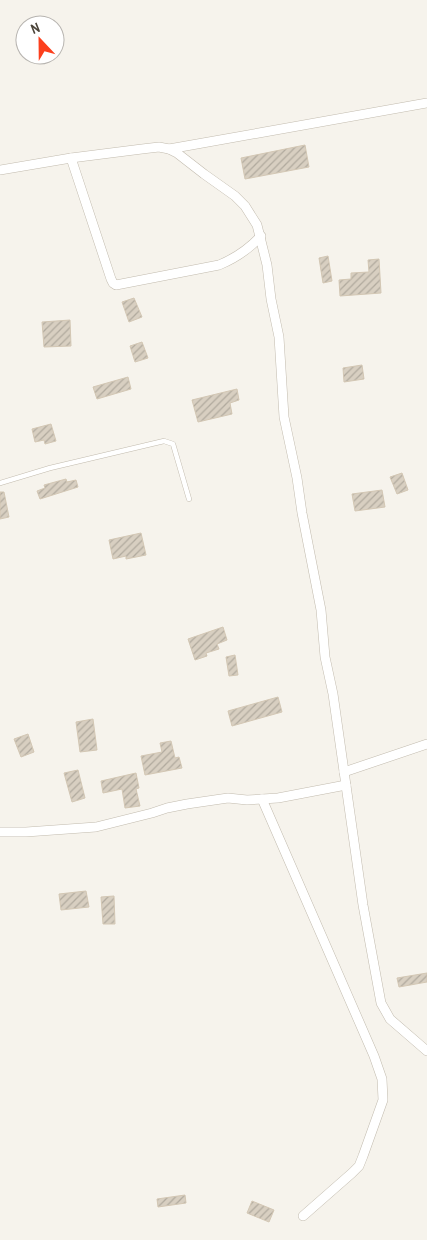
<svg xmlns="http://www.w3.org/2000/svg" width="427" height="1240" viewBox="0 0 427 1240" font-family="'Archivo Narrow',sans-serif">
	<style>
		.building { fill: url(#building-hatch); stroke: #d3c7b4 }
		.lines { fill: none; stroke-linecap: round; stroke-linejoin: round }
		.service-casing { stroke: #c2bbae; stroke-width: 5.5 }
		.minor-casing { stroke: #c2bbae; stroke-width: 10 }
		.service { stroke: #fff; stroke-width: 4.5 }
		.minor { stroke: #fff; stroke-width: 9 }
	</style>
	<defs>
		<pattern id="building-hatch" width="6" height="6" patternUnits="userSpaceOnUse" patternTransform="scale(1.25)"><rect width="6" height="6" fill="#d8cfc1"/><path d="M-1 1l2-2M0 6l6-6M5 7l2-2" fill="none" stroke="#b1aa9e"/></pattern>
	</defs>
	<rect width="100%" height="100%" fill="#f6f3ec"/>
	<!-- building -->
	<g class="building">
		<path d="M305,145L309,167L245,179L241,158Z"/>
		<path d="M328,256L332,281L323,283L319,258Z"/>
		<path d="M379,259L381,293L340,296L339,280L351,279V273L369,272L368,260Z"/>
		<path d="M134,298L142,317L129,322L122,302Z"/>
		<path d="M70,320L71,346L44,347L42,322Z"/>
		<path d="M142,342L148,358L135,362L130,346Z"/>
		<path d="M362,365L364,379L344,382L343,368Z"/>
		<path d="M128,377L131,389L97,399L93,387Z"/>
		<path d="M237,389L239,400L230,403L232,414L198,422L192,400Z"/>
		<path d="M51,424L56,441L45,444L44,440L35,442L32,429Z"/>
		<path d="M402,473L408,490L397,494L390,477Z"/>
		<path d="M66,479L67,482L76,480L78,487L40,499L37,491L45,488L44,485Z"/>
		<path d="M382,490L385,507L355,511L352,494Z"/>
		<path d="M0,492H4L9,517L0,519Z"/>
		<path d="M141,533L146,555L126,559V556L113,559L109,540Z"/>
		<path d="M223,627L227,640L217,644L219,649L206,653L207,656L195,660L188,639Z"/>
		<path d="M235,655L238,675L229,676L226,657Z"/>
		<path d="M278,697L282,712L232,726L228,711Z"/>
		<path d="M93,719L97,750L80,752L76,722Z"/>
		<path d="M28,734L34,752L21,757L14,739Z"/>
		<path d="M171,741L175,758L179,757L182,768L145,775L141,756L162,752L160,743Z"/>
		<path d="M78,770L85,798L72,802L64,773Z"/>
		<path d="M136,773L139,788L136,789L140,806L125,808L122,789L103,793L101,781Z"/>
		<path d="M86,891L89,907L61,910L59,894Z"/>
		<path d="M114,896L115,924H103L101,897Z"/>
		<path d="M427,973V982L399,987L397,978Z"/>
		<path d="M185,1195L186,1203L158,1207L157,1199Z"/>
		<path d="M252,1201L274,1210L269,1222L247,1213Z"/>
	</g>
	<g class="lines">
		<defs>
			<path id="service" d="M0,483L50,468L164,441L173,444L189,499"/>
			<g id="minor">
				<path d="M169,149L427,103"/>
				<path d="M71,158L111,279L113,283L116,285L219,265C236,258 248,250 261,236"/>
				<path d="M0,170L71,158L142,149L159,147L169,149L177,153L204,174L235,196L245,206L257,225L267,265L271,299L279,337L284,417L297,478L302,513L321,610L325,657L333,694L363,905L381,1003L390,1019L427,1051"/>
				<path d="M344,772L427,744"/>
				<path d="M262,799L374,1056L382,1079L383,1100L363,1156L359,1166L352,1173L303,1216"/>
				<path d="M0,832H26L96,827L152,813L167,808L187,804L228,798L247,800L278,798L346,785"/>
			</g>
		</defs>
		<!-- service casing -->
		<use href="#service" class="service-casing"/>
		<!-- minor casing -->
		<use href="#minor" class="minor-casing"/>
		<!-- service -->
		<use href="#service" class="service"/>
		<!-- minor -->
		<use href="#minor" class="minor"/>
	</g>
	<!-- north arrow -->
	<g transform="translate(40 40) rotate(338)"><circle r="24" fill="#ffffff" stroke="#b7b4b0"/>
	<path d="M0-4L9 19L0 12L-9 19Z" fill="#fc3f1d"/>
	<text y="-8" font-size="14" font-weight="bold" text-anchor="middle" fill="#4b4439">N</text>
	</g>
</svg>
